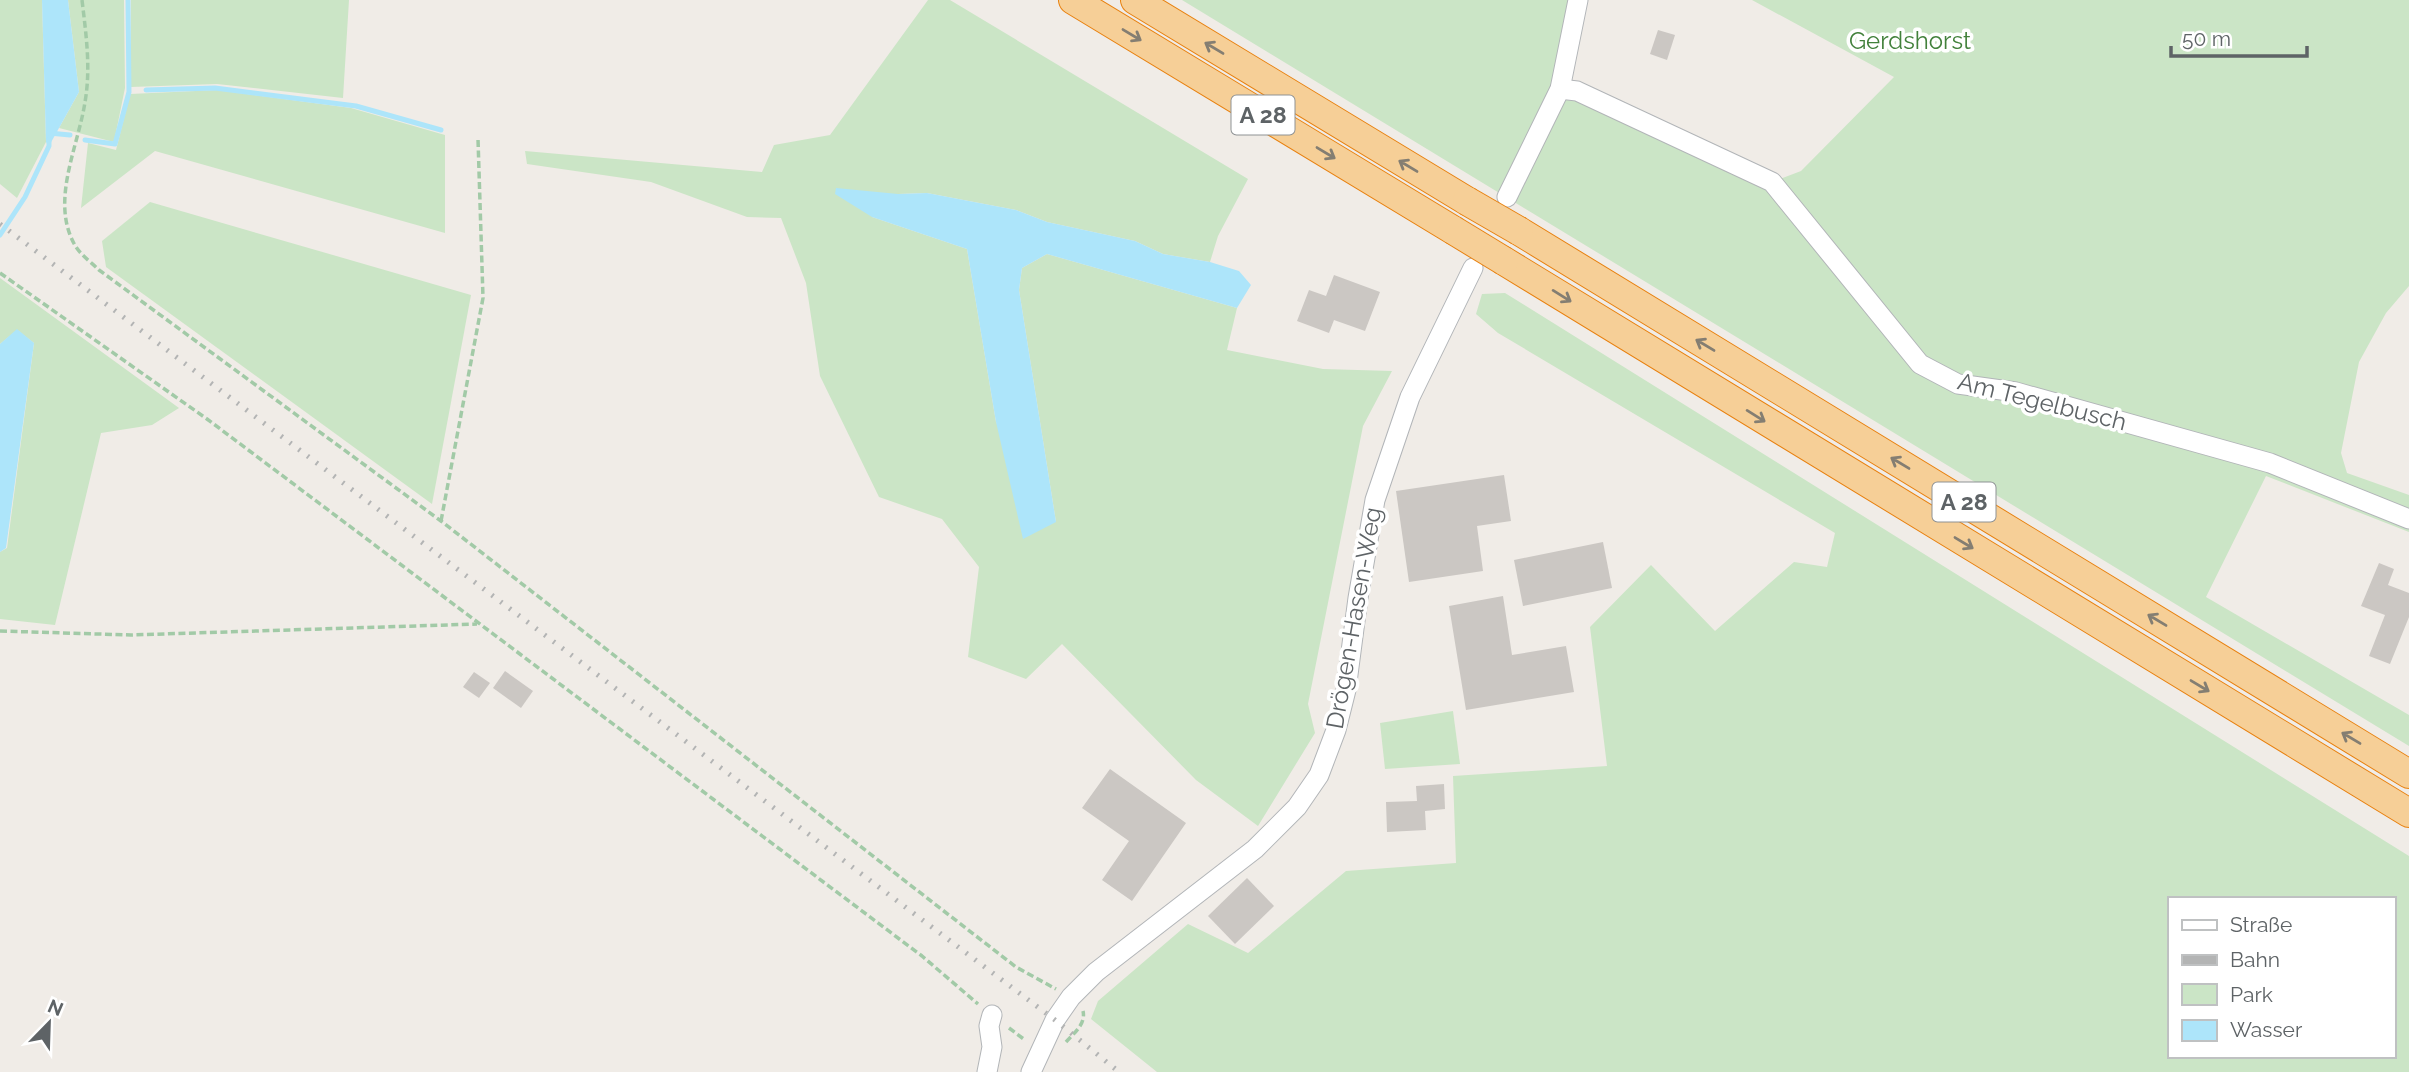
<svg xmlns="http://www.w3.org/2000/svg" width="2409" height="1072" viewBox="0 0 2409 1072" font-family="Raleway,sans-serif">
	<style>
		.green { fill: #cbe5c6; fill-rule: evenodd }
		.water { fill: #ade5fa }
		.lines { fill: none; stroke-linecap: round; stroke-linejoin: round }
		.stream { stroke: #ade5fa; stroke-width: 5 }
		.building { fill: #cbc7c3 }
		.minor-casing { stroke: #b2b5b8; stroke-width: 21 }
		.highway-casing { stroke: #e8810f; stroke-width: 30 }
		.path { stroke: #a2caa7; stroke-width: 3.5; stroke-dasharray: 7 3.5; stroke-linecap: butt }
		.minor { stroke: #fff; stroke-width: 19 }
		.highway { stroke: #f6cf97; stroke-width: 28 }
		.rail { stroke: #b3b4b4; stroke-width: 5; stroke-dasharray: 2 9; stroke-linecap: butt }
		.highway-bridge-casing { stroke: #e8810f; stroke-width: 30; stroke-linecap: butt }
		.highway-bridge { stroke: #f6cf97; stroke-width: 28 }
		.oneway { stroke: #847e72 }
		.labels { text-anchor: middle; stroke-width: 7; stroke-linejoin: round; paint-order: stroke }
		.shield { fill: #fff; stroke: #8e9294; stroke-width: 2 }
		.shield-label { font-size: 23px; font-weight: bold; fill: #5e6366 }
		.park-label { font-size: 24px; fill: #42813b; stroke: #fff }
		.street-label { font-size: 24px; fill: #5e6366; stroke: #fff }
	</style>
	<rect width="100%" height="100%" fill="#f0ece7"/>
	<!-- green -->
	<g class="green">
		<path d="M0,0H42L46,142L17,198L0,184Z"/>
		<path d="M68,0H124L125,88L114,142L59,128L79,92Z"/>
		<path d="M131,0H349L343,98L217,84L131,87Z"/>
		<path d="M928,0H950L1248,179L1218,236L1210,262L1163,254L1135,241L1047,222L1016,210L927,193L898,194L872,217L967,249L996,422L1056,522L1019,290L1022,268L1047,254L1237,308L1227,350L1323,369L1392,371L1363,426L1308,704L1315,733L1258,826L1196,780L1062,644L1026,679L968,657L979,567L942,519L879,497L820,376L806,283L781,218L747,217L651,182L527,164L525,151L762,172L774,145L830,135Z"/>
		<path d="M1182,0H1578L1560,89L1772,182L1801,171L1894,77L1752,0H2409V286L2386,313L2359,362L2341,453L2347,473L2409,495V532L2266,476L2206,597L2409,715V746Z"/>
		<path d="M217,90L351,108L445,135V233L155,151L81,208L88,143L116,150L130,94Z"/>
		<path d="M150,202L471,295L432,504L106,267L102,241Z"/>
		<path d="M0,278L179,408L152,425L101,433L55,625L0,619V552L7,548L34,343L17,330L0,344Z"/>
		<path d="M1505,293L2409,856V1072H1157L1091,1019L1098,1001L1188,924L1248,953L1346,871L1456,863L1453,776L1607,766L1590,627L1651,565L1715,631L1794,562L1827,567L1835,533L1498,333L1476,314L1482,294ZM2169,899H2393V1056H2169Z"/>
		<path d="M1453,711L1460,764L1385,769L1380,723Z"/>
	</g>
	<!-- water -->
	<g class="water">
		<path d="M42,0H68L79,92L49,146L46,142Z"/>
		<path d="M836,188L898,194L927,193L1016,210L1047,222L1135,241L1163,254L1210,262L1239,271L1251,285L1237,308L1047,254L1022,268L1019,290L1056,522L1023,539L996,422L967,249L872,217L835,194Z"/>
		<path d="M17,329L34,343L6,548L0,552V344Z"/>
	</g>
	<g class="lines">
		<!-- stream -->
		<g class="stream">
			<path d="M146,90L215,88L356,106L441,130"/>
			<path d="M49,133L70,135"/>
			<path d="M85,140L115,144L129,92L128,0"/>
			<path d="M0,235L25,197L49,146V140"/>
		</g>
	</g>
	<!-- building -->
	<g class="building">
		<path d="M1658,30L1675,35L1667,60L1650,54Z"/>
		<path d="M1334,275L1380,292L1365,331L1334,320L1329,333L1297,321L1309,290L1326,296Z"/>
		<path d="M1504,475L1511,521L1477,526L1483,571L1409,582L1396,491Z"/>
		<path d="M1603,542L1612,588L1523,606L1514,560Z"/>
		<path d="M2379,563L2394,569L2388,585L2409,593V617L2390,664L2369,656L2385,615L2361,606Z"/>
		<path d="M1503,596L1512,655L1566,646L1574,692L1466,710L1449,606Z"/>
		<path d="M505,671L533,691L521,708L493,688Z"/>
		<path d="M474,672L490,683L479,698L463,687Z"/>
		<path d="M1110,769L1186,823L1132,901L1102,880L1129,841L1082,808Z"/>
		<path d="M1444,784L1445,809L1425,811L1426,830L1387,832L1386,802L1417,801L1416,786Z"/>
		<path d="M1247,878L1274,906L1235,944L1208,916Z"/>
	</g>
	<g class="lines">
		<defs>
			<g id="minor">
				<path d="M1560,89L1577,91L1772,182L1920,364L1958,384L2016,392L2270,463L2409,519"/>
				<path d="M1507,197L1560,89L1578,0"/>
				<path d="M987,1072L992,1047L989,1026L992,1015"/>
				<path d="M1031,1072L1055,1020L1071,997L1096,972L1255,849L1297,807L1319,775L1336,730L1346,690L1358,598L1375,500L1410,397L1473,268"/>
			</g>
			<g id="highway">
				<path d="M1073,0L1453,230"/>
				<path d="M1135,0L1467,201"/>
				<path d="M1519,231L2409,774"/>
				<path d="M1504,261L2409,813"/>
			</g>
		</defs>
		<!-- minor casing -->
		<use href="#minor" class="minor-casing"/>
		<!-- highway casing -->
		<use href="#highway" class="highway-casing"/>
		<!-- path -->
		<g class="path">
			<path d="M82,0C86,34 91,68 85,102C78,148 49,203 76,247C82,256 92,263 99,270L441,521L1016,967L1056,989"/>
			<path d="M0,273L207,419L922,956L978,1004"/>
			<path d="M441,521L483,298L478,139"/>
			<path d="M0,631L131,635L477,624"/>
			<path d="M1009,1028L1025,1040"/>
			<path d="M1066,1042C1074,1033 1086,1024 1083,1011"/>
		</g>
		<!-- minor -->
		<use href="#minor" class="minor"/>
		<!-- highway -->
		<use href="#highway" class="highway"/>
		<!-- rail -->
		<path class="rail" d="M0,224L1055,1020L1119,1072"/>
		<defs>
			<g id="highway-bridge">
				<path d="M1467,201L1519,231"/>
				<path d="M1453,230L1504,261"/>
			</g>
		</defs>
		<!-- highway-bridge casing -->
		<use href="#highway-bridge" class="highway-bridge-casing"/>
		<!-- highway-bridge -->
		<use href="#highway-bridge" class="highway-bridge"/>
	</g>
	<!-- one-way arrows -->
	<defs><path id="oneway-shaft" d="M-6 0H5M1.5-3L5.5 0L1.5 3" fill="none" stroke-width="1.6" stroke-linecap="round" stroke-linejoin="round" transform="scale(1.75)"/></defs>
	<g class="oneway">
		<use href="#oneway-shaft" transform="translate(1132 35) rotate(31)"/>
		<use href="#oneway-shaft" transform="translate(1214 48) rotate(-149)"/>
		<use href="#oneway-shaft" transform="translate(1326 153) rotate(31)"/>
		<use href="#oneway-shaft" transform="translate(1408 166) rotate(-149)"/>
		<use href="#oneway-shaft" transform="translate(1562 296) rotate(32)"/>
		<use href="#oneway-shaft" transform="translate(1705 345) rotate(-149)"/>
		<use href="#oneway-shaft" transform="translate(1756 416) rotate(32)"/>
		<use href="#oneway-shaft" transform="translate(1900 463) rotate(-149)"/>
		<use href="#oneway-shaft" transform="translate(1964 543) rotate(31)"/>
		<use href="#oneway-shaft" transform="translate(2157 620) rotate(-149)"/>
		<use href="#oneway-shaft" transform="translate(2200 686) rotate(31)"/>
		<use href="#oneway-shaft" transform="translate(2351 738) rotate(-149)"/>
	</g>
	<g class="labels">
		<!-- shield labels -->
		<g class="shield">
			<rect x="1231.5" y="95.5" width="63" height="39" rx="5"/>
			<rect x="1932.5" y="482.5" width="63" height="39" rx="5"/>
		</g>
		<g class="shield-label">
			<text x="1263" y="123">A 28</text>
			<text x="1964" y="510">A 28</text>
		</g>
		<!-- park labels -->
		<g class="park-label">
			<text x="1910" y="49">Gerdshorst</text>
		</g>
		<!-- street labels -->
		<g class="street-label">
			<text transform="translate(2042 402) rotate(14)" y="8">Am Tegelbusch</text>
			<text transform="translate(1354 618) rotate(-80)" y="8">Drögen-Hasen-Weg</text>
		</g>
	</g>
	<!-- legend -->
	<rect x="2168" y="897" width="228" height="161" fill="#ffffff" stroke="#bfc1c2" stroke-width="2"/>
	<rect x="2182" y="920" width="35" height="10" fill="#ffffff" stroke="#bfc1c2" stroke-width="2"/>
	<text x="2230" y="932" font-size="21" fill="#5e6366">Straße</text>
	<rect x="2182" y="955" width="35" height="10" fill="#b3b4b4" stroke="#bfc1c2" stroke-width="2"/>
	<text x="2230" y="967" font-size="21" fill="#5e6366">Bahn</text>
	<rect x="2182" y="984" width="35" height="21" fill="#cbe5c6" stroke="#bfc1c2" stroke-width="2"/>
	<text x="2230" y="1002" font-size="21" fill="#5e6366">Park</text>
	<rect x="2182" y="1020" width="35" height="21" fill="#ade5fa" stroke="#bfc1c2" stroke-width="2"/>
	<text x="2230" y="1037" font-size="21" fill="#5e6366">Wasser</text>
	<!-- north arrow -->
	<g transform="translate(49 1023) rotate(23)" stroke="#ffffff" stroke-width="5" paint-order="stroke">
	<path d="M0-5L12 26L0 18L-12 26Z" fill="#5e6366"/>
	<text y="-10" font-size="19" font-weight="bold" text-anchor="middle" fill="#5e6366">N</text>
	</g>
	<!-- scale -->
	<path d="M2171 46v10h136v-10" fill="none" stroke="#5e6366" stroke-width="3.5"/>
	<text x="2182" y="46" font-size="21" fill="#5e6366" stroke="#ffffff" stroke-width="5" paint-order="stroke">50 m</text>
</svg>
